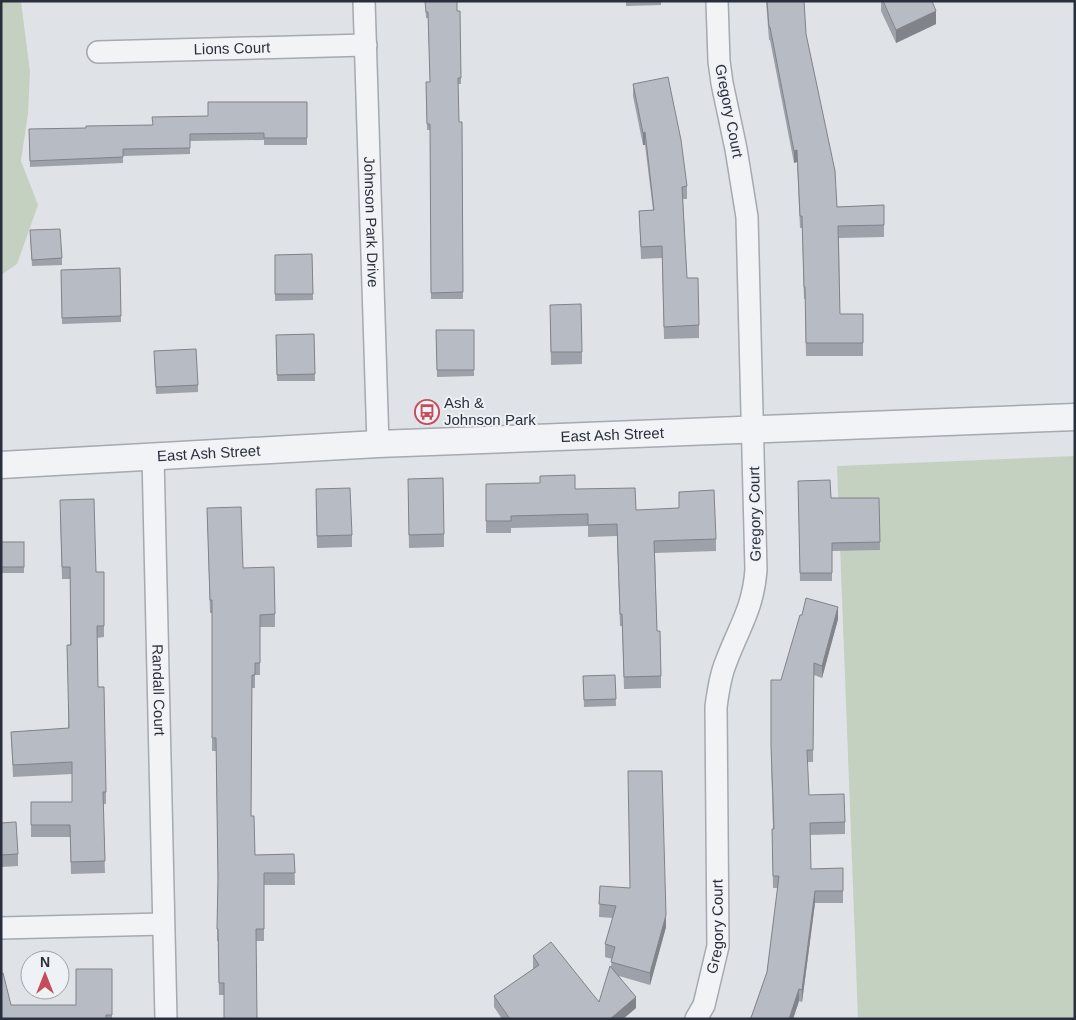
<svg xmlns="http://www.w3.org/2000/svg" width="1076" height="1020" viewBox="0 0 1076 1020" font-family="Arial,sans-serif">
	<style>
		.green { fill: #c4d1c1 }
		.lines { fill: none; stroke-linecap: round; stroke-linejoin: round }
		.minor-casing { stroke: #a5a9b1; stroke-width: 24 }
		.tertiary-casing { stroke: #a5a9b1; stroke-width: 29 }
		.minor { stroke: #f2f3f6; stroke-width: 21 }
		.tertiary { stroke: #f2f3f6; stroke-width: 26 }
		.wall { fill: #9da1a9 }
		.shaded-wall { fill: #808389 }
		.building { fill: #b7bbc4; stroke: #808389 }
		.labels { text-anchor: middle; stroke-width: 4; stroke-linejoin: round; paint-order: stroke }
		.street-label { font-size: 15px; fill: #292f3d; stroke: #eef1f5 }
		.poi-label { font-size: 15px; fill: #292f3d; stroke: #eef1f5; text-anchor: start }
	</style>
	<rect width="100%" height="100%" fill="#dfe2e7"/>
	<!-- green -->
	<g class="green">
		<path d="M1,1H21L30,72L28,113L21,161L38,205L17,264L1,275Z"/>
		<path d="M1075,456V1019H858L837,466Z"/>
	</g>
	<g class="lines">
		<defs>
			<g id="minor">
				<path id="s1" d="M364,1L378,444"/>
				<path id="s2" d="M98,52L366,45"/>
				<path id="s3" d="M153,456L166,1019"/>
				<path d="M1,928L163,924"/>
				<path id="s4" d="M696,1019L704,1005L718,946L716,707C718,692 720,676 726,662C739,627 753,609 756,570L747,217L736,149L722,83L719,61L717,1"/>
			</g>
			<g id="tertiary">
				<path id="s5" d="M1,465L378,444L1075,417"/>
			</g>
		</defs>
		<!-- minor casing -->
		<use href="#minor" class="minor-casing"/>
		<!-- tertiary casing -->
		<use href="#tertiary" class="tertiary-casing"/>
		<!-- minor -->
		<use href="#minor" class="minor"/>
		<!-- tertiary -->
		<use href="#tertiary" class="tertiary"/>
	</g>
	<!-- wall -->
	<g class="wall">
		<path d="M425,1L461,78V84H458L459,122H462L463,299H431L430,130H427L426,82H430L428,18H426Z"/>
		<path d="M626,1H661V5L626,6Z"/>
		<path d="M766,1H804L806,34L837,207L884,205V237L839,238L840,314H863V356H806L805,299H804L802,228H800L797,162L794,163L770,40H769Z"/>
		<path d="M881,1H932L936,24L896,43L881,11Z"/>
		<path d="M633,84L687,186V199H683L687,278L699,325V338L664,339L662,258L641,259L639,211L653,210L645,145H643L633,96Z"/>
		<path d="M307,102V145H264V140L190,141V154L123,156V163L30,167L29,129L86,128L152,125L208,116Z"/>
		<path d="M30,237L62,258V265L32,266Z"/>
		<path d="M312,254L313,300L275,301V255Z"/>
		<path d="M120,268L121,322L62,324L61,270Z"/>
		<path d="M550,318L582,352V364L551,365Z"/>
		<path d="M436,330H474V376L437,377Z"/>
		<path d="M314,334L315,381H277L276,335Z"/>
		<path d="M154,358L198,385V392L156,394Z"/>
		<path d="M798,481L831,498H879L880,550L832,551V581H800Z"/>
		<path d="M486,484L575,489L636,510L716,539V551L655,553L657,631L661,676V688L624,689L622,626H620L617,536L588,537V526L511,528V533H486Z"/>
		<path d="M408,491L444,534V547L409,548Z"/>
		<path d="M316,502L352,535V547L317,548Z"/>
		<path d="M207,508L243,568L275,614V627H260V675H255V688H252L251,816L255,855L294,854L295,885H264V941H256L224,995H219L218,941H217L218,883L216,751H212V613H210Z"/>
		<path d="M60,512L96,572H104V637L97,638L98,687L106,792V804H103L105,873L71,874L70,837H31V802H72V774L13,777L11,732L68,728L70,645V579H62Z"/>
		<rect x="1" y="542" width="23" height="31"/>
		<path d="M838,619L822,678L814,675L813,762H807L809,795L845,822V834L810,835L811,869L843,868V903H815L802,1002L799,1001L793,1019H750L752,1015L767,972L778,888H773L772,829H773L771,758V680H781Z"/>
		<path d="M615,675L616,706L584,707L583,676Z"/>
		<path d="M1,823L18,854V866L1,867Z"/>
		<path d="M600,886L666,927L650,985L619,976L636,1008L623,1019H502L494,1007V996L533,969V956L599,1002L611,967L612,959L605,957V944L613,918L599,917Z"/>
		<path d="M112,969V1019H1L11,1005H76Z"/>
	</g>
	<!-- shaded-wall -->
	<g class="shaded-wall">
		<path d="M936,11V24L896,43V30Z"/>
		<path d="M645,132V145H643V133Z"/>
		<path d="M797,150V162L794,163V151Z"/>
		<path d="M838,607V619L822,678V666Z"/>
		<path d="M815,891V903L802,1002V990Z"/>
		<path d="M666,915V927L650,985V973Z"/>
		<path d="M799,989V1001L793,1019H789Z"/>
		<path d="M636,997V1008L623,1019H610Z"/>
	</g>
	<!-- building -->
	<g class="building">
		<path d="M425,1H457V11H460L461,78H458L459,122H462L463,292L431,293L430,124H427L426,82H430L428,12H426Z"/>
		<path d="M767,1H804L806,34L835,171L837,207L884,205V225L838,226L840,314H863V343H806L805,287H804L802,216H800L797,150L794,151L770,27H769Z"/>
		<path d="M883,1H932L936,11L896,30Z"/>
		<path d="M668,77L681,140L687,186L682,187L687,278H698L699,325L664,327L662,246L641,247L639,211L654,210L645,132L643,133L633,84Z"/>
		<path d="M208,102H307V138H264V133L190,134V148L123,149V157L30,161L29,129L86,128V126L153,125L152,117L208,116Z"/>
		<path d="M60,229L62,258L32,260L30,230Z"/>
		<path d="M312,254L313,294H275V255Z"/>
		<path d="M120,268L121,316L62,318L61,270Z"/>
		<path d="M581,304L582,352H551L550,305Z"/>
		<path d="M436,330H474V370H437Z"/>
		<path d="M314,334L315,374L277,375L276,335Z"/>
		<path d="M196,349L198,385L156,387L154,351Z"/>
		<path d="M575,475V489L635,488L636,510L679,508V492L714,490L716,539L654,541L657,631H660L661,676L624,677L622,614H620L617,524L588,525V514L511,516V521H486V484L540,483V476Z"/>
		<path d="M443,478L444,534L409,535L408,479Z"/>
		<path d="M830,480L831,498H879L880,542L832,543V573H800L798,481Z"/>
		<path d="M350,488L352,535L317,536L316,489Z"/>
		<path d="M94,499L96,572H104V626H97L98,687H104L106,792H103L105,861L71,862L70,825H31V802H72V762L13,765L11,732L69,728L67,645H71L70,567H62L60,500Z"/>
		<path d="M241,507L243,568L274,567L275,614L260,615V663H255V675H252L251,816H254L255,855L294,854L295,873H264V929H256L257,1019H224V983H219L218,929H217L218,878L216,738H212V600H210L207,508Z"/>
		<rect x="1" y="542" width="23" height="25"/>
		<path d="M806,598L838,607L822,666L814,663L813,750H807L809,795L844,794L845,822L810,823L811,869L843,868V891H815L802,990L799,989L789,1019H750L752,1015L767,972L779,876H773L772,829H774L771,746V680H781L800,615H802Z"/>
		<path d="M615,675L616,699L584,700L583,676Z"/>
		<path d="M628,771H662L666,915L650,973L611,962L615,947L605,944L616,906L599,904L600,886L630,888Z"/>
		<path d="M16,822L18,854L1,855V823Z"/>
		<path d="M551,942L599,1002L610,966L636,997L610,1019H510L494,996L539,965L533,956Z"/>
		<path d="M76,969H112V1015H106V1019H1V973H3L11,1005H76Z"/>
	</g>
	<!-- icons -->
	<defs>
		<symbol id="bus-ring" viewBox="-11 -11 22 22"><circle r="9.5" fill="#eef1f5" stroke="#c54c58" stroke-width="1.5"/><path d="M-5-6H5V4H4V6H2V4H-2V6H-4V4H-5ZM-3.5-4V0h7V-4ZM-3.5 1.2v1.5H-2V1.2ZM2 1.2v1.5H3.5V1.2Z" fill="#c54c58"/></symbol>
	</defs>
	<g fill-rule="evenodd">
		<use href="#bus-ring" x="413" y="398" width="28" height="28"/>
	</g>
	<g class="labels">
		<!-- street labels -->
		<g class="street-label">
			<text dy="5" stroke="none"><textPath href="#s2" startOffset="134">Lions Court</textPath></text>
			<text transform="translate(729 111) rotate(79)" y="5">Gregory Court</text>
			<text dy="5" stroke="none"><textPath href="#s1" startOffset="221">Johnson Park Drive</textPath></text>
			<text dy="5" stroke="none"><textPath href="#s5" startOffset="612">East Ash Street</textPath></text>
			<text dy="5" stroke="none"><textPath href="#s5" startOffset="208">East Ash Street</textPath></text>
			<text transform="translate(755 514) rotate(-91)" y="5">Gregory Court</text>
			<text dy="5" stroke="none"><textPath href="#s3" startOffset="234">Randall Court</textPath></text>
			<text dy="5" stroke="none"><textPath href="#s4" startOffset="96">Gregory Court</textPath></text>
		</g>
		<!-- poi labels -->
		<g class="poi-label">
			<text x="444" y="408">Ash &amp;<tspan x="444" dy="17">Johnson Park</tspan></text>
		</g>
	</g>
	<!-- border -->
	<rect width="1076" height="1020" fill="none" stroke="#292f3d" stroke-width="5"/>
	<!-- north arrow -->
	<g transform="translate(45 975)"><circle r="24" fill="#eef1f5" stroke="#9fa3ab"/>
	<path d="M0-4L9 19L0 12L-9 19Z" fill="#c54c58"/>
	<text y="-8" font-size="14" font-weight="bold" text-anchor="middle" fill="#292f3d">N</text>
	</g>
</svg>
